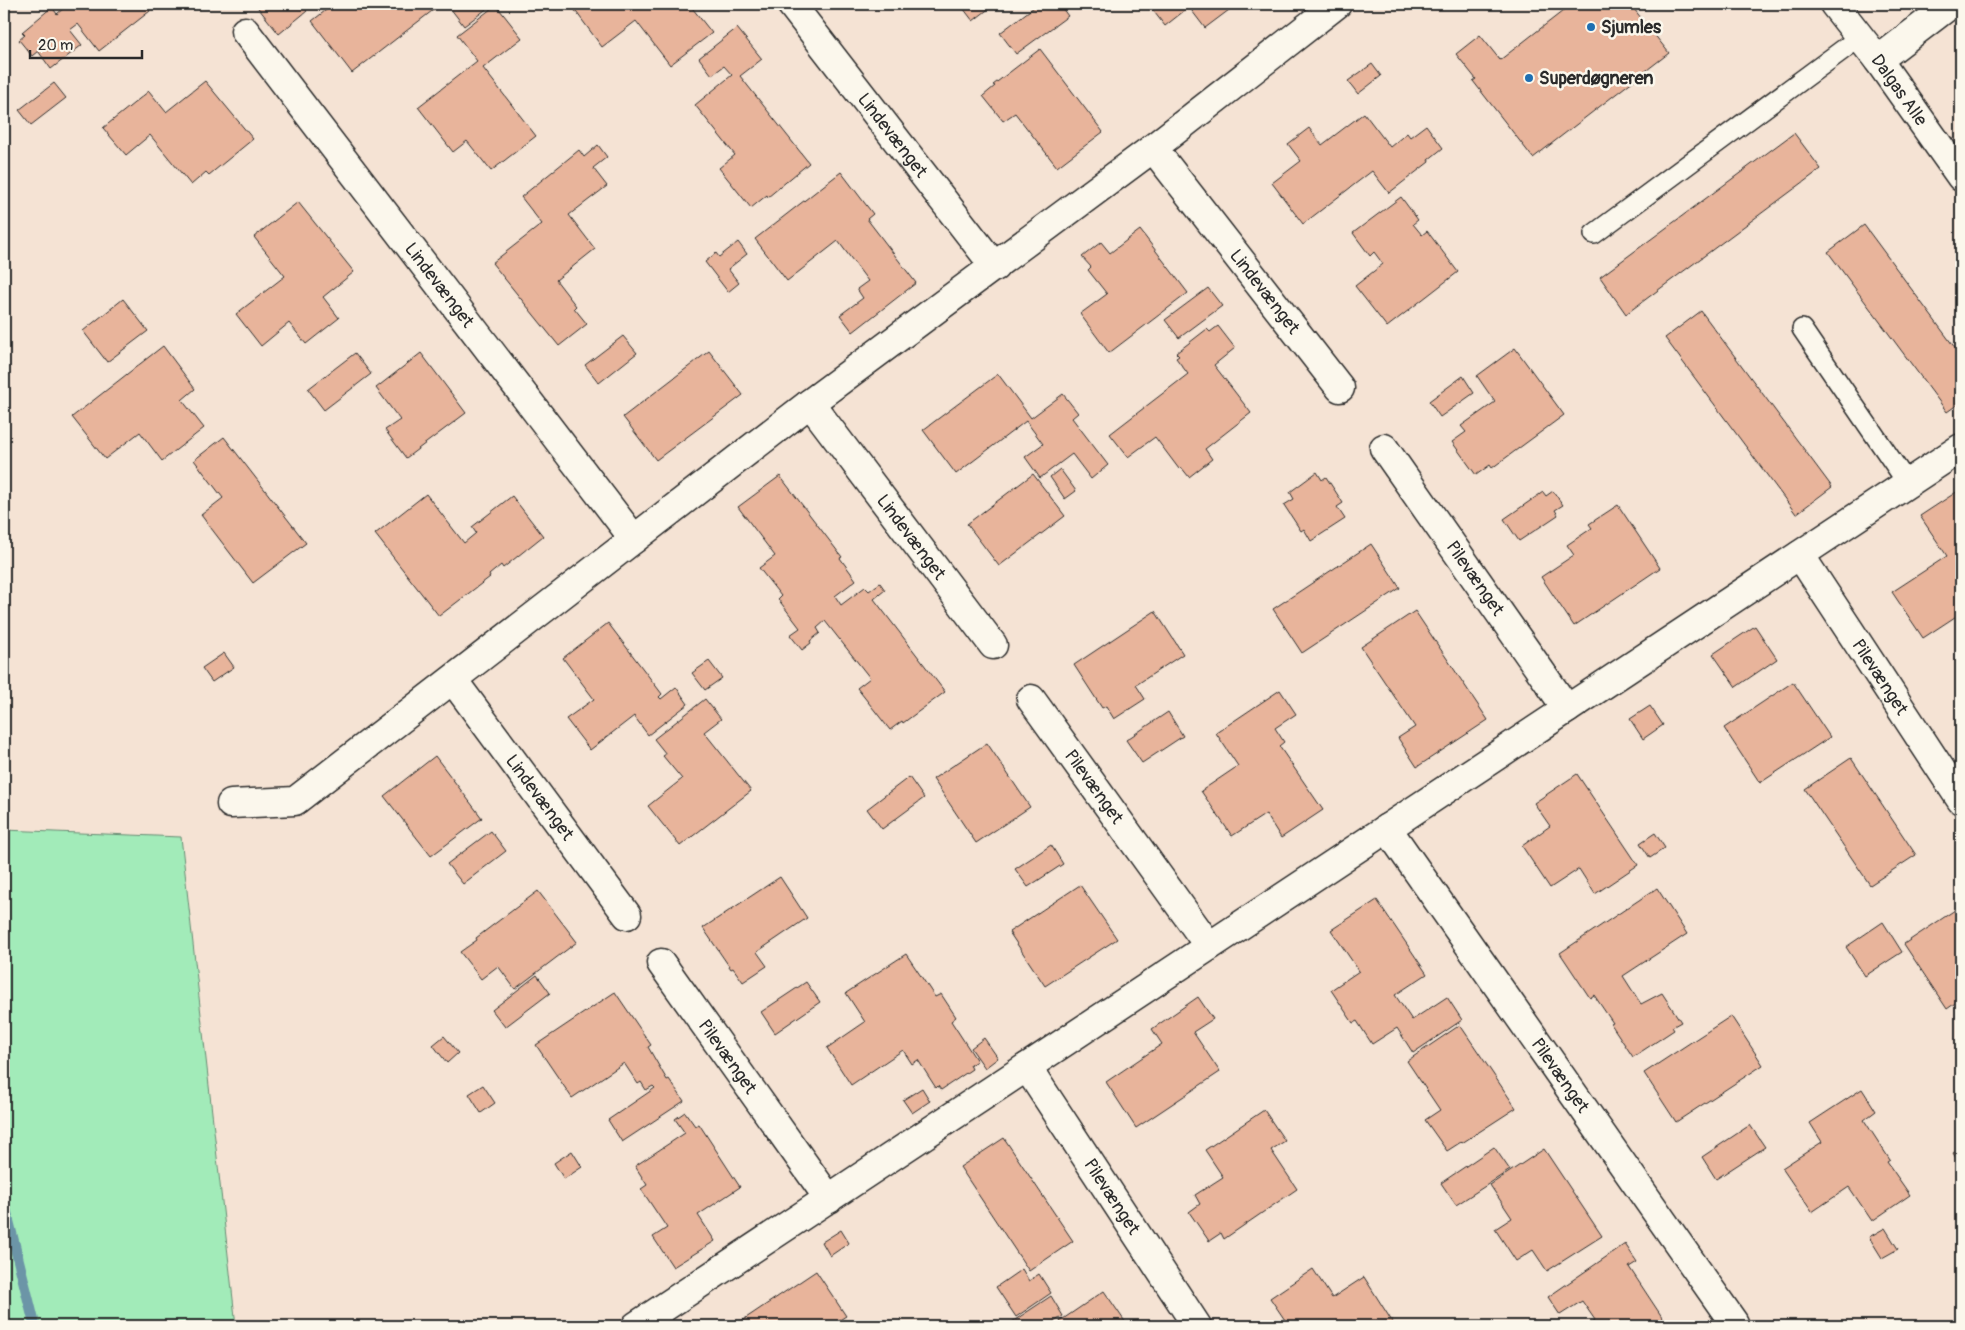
<svg xmlns="http://www.w3.org/2000/svg" width="1965" height="1330" viewBox="0 0 1965 1330" font-family="Pangolin,sans-serif">
	<style>
		.green { fill: #a2ebb9; stroke: #668b72 }
		.lines { fill: none; stroke-linecap: round; stroke-linejoin: round }
		.stream { stroke: #6c95a7; stroke-width: 11 }
		.building { fill: #e8b49b; stroke: #2b2b2b }
		.lane-casing { stroke: #2b2b2b; stroke-width: 22 }
		.street-casing { stroke: #2b2b2b; stroke-width: 31 }
		.secondary-casing { stroke: #2b2b2b; stroke-width: 31 }
		.lane { stroke: #fbf7ec; stroke-width: 19 }
		.street { stroke: #fbf7ec; stroke-width: 28 }
		.secondary { stroke: #fbf7ec; stroke-width: 28 }
		.poi-dot { fill: #1f6fb2; stroke: #fbf7ec; stroke-width: 2 }
		.labels { text-anchor: middle; stroke-width: 5; stroke-linejoin: round; paint-order: stroke }
		.poi-label { font-size: 18px; font-weight: bold; fill: #2b2b2b; stroke: #fbf7ec; text-anchor: start }
		.street-label { font-size: 18px; fill: #2b2b2b; stroke: #fbf7ec }
	</style>
	<rect width="100%" height="100%" fill="#f5e3d4"/>
	<filter id="ink" filterUnits="userSpaceOnUse"><feTurbulence type="fractalNoise" baseFrequency=".02" numOctaves="2"/><feDisplacementMap in="SourceGraphic" scale="10" xChannelSelector="R" yChannelSelector="G"/><feConvolveMatrix kernelMatrix="1 2 1 2 8 2 1 2 1" color-interpolation-filters="sRGB"/></filter>
	<g filter="url(#ink)">
		<!-- green -->
		<path class="green" d="M4,830L181,837L236,1326H4Z"/>
		<g class="lines">
			<!-- stream -->
			<path class="stream" d="M4,1203L35,1326"/>
		</g>
		<!-- building -->
		<g class="building">
			<path d="M62,4H144L150,11L99,51L78,24L70,30L82,45L51,69L38,51L32,56L19,40L25,35L22,32L52,7L57,14L65,7Z"/>
			<path d="M255,4H301L307,11L279,34Z"/>
			<path d="M334,4H441L352,73L312,21Z"/>
			<path d="M447,4H493L464,26Z"/>
			<path d="M572,4H689L712,33L670,65L636,21L602,47L571,5Z"/>
			<path d="M960,4H995L973,21Z"/>
			<path d="M1038,4H1059L1068,16L1016,54L1000,33Z"/>
			<path d="M1148,4H1237L1205,28L1189,7L1165,26Z"/>
			<path d="M1572,4H1630L1669,53L1533,158L1473,81L1476,79L1456,54L1480,35L1500,60Z"/>
			<path d="M496,5L522,38L483,68L536,136L491,171L467,141L453,152L418,107L477,61L457,35Z"/>
			<path d="M737,28L762,59L740,76L809,163L768,197L767,195L751,208L719,168L735,155L695,105L732,75L724,66L712,75L699,58Z"/>
			<path d="M1040,49L1103,132L1057,167L1015,113L1003,121L983,96L995,86L993,85Z"/>
			<path d="M1372,64L1381,76L1358,94L1348,81Z"/>
			<path d="M205,81L253,139L209,175L206,172L191,185L150,135L126,155L103,128L149,91L166,112Z"/>
			<path d="M54,83L66,98L31,125L19,110Z"/>
			<path d="M1364,113L1390,147L1407,133L1410,137L1426,125L1443,148L1428,160L1429,162L1389,193L1372,171L1303,224L1272,183L1301,161L1288,144L1309,128L1322,145Z"/>
			<path d="M1794,133L1821,169L1626,314L1600,277Z"/>
			<path d="M598,145L607,157L593,168L607,186L569,215L595,249L556,280L576,306L574,308L587,324L559,346L492,263L542,224L521,197L579,150L584,157Z"/>
			<path d="M841,172L873,214L867,219L916,283L853,332L840,315L863,298L857,289L868,281L838,241L787,281L755,239Z"/>
			<path d="M1401,197L1418,220L1413,224L1422,235L1427,231L1458,272L1387,327L1355,286L1383,264L1374,252L1370,256L1353,233Z"/>
			<path d="M298,202L354,272L323,297L339,318L306,344L289,323L261,346L236,314L285,276L254,237Z"/>
			<path d="M1864,225L1961,356V402L1947,412L1828,252Z"/>
			<path d="M1140,230L1188,293L1109,353L1080,314L1107,294L1088,270L1091,267L1082,257L1101,242L1110,253Z"/>
			<path d="M738,242L747,254L728,269L739,283L728,292L705,262L716,253L719,257Z"/>
			<path d="M1208,288L1222,306L1179,338L1165,320Z"/>
			<path d="M123,299L148,331L107,362L83,331Z"/>
			<path d="M1701,311L1832,487L1796,514L1665,338Z"/>
			<path d="M1218,326L1235,348L1214,365L1251,413L1205,449L1212,459L1189,477L1181,467L1179,469L1155,437L1128,457L1110,434L1188,374L1176,358L1179,356L1176,353L1207,329L1210,332Z"/>
			<path d="M623,336L637,353L599,383L585,365Z"/>
			<path d="M163,346L195,389L182,400L204,428L162,461L140,432L105,459L72,417Z"/>
			<path d="M1515,348L1564,415L1492,468L1490,465L1476,475L1452,442L1466,432L1461,426L1495,402L1477,376Z"/>
			<path d="M709,351L743,395L656,460L623,417Z"/>
			<path d="M355,353L371,374L324,410L308,389Z"/>
			<path d="M421,353L466,413L406,458L385,430L400,420L376,388Z"/>
			<path d="M998,374L1031,418L1063,394L1078,413L1072,418L1108,465L1091,479L1072,454L1040,478L1025,457L1043,444L1026,421L956,474L923,430Z"/>
			<path d="M1463,376L1474,393L1440,417L1429,401Z"/>
			<path d="M224,437L306,543L253,583L201,515L223,498L194,460Z"/>
			<path d="M1060,469L1076,491L1065,499L1050,477Z"/>
			<path d="M1317,472L1322,480L1326,477L1343,503L1337,507L1345,519L1311,541L1304,529L1301,531L1284,505L1294,499L1290,492Z"/>
			<path d="M1033,474L1065,516L999,566L967,524Z"/>
			<path d="M780,476L842,557L840,558L856,580L835,596L841,605L865,587L869,591L880,583L885,590L874,599L945,692L903,723L902,721L890,730L857,688L870,678L825,621L817,628L820,633L810,641L811,643L802,650L790,635L800,628L778,599L781,596L759,568L775,556L738,507Z"/>
			<path d="M1553,491L1563,505L1555,510L1558,515L1519,541L1504,519L1543,492L1546,496Z"/>
			<path d="M1958,491L1961,494V613L1923,638L1892,592L1947,556L1920,516Z"/>
			<path d="M426,494L464,543L476,533L472,527L512,496L543,536L503,568L501,565L489,575L490,577L439,616L375,534Z"/>
			<path d="M1618,505L1660,568L1574,626L1541,577L1574,555L1567,545L1592,528L1589,524Z"/>
			<path d="M1371,544L1400,588L1302,653L1273,609Z"/>
			<path d="M1155,611L1183,654L1136,685L1145,699L1114,719L1106,706L1102,708L1074,665Z"/>
			<path d="M1415,611L1488,720L1417,767L1398,738L1415,727L1361,647Z"/>
			<path d="M608,623L662,694L659,697L661,699L676,687L688,704L648,735L634,716L590,750L566,719L594,699L563,658Z"/>
			<path d="M1755,626L1777,659L1736,687L1713,654Z"/>
			<path d="M224,653L234,667L212,682L202,668Z"/>
			<path d="M709,661L722,678L705,690L692,673Z"/>
			<path d="M1793,682L1830,737L1760,783L1724,728Z"/>
			<path d="M1280,690L1296,714L1275,728L1284,742L1279,746L1323,810L1281,838L1266,814L1232,836L1201,791L1238,766L1216,733Z"/>
			<path d="M705,699L721,719L704,732L751,791L680,846L648,806L682,779L663,756L666,754L654,739Z"/>
			<path d="M1650,706L1663,725L1643,739L1630,719Z"/>
			<path d="M1168,712L1183,736L1142,763L1126,740Z"/>
			<path d="M987,743L1030,807L976,843L933,779Z"/>
			<path d="M435,756L482,818L431,856L384,796Z"/>
			<path d="M1851,758L1916,855L1870,885L1805,789Z"/>
			<path d="M1577,774L1638,865L1595,894L1579,869L1550,888L1522,846L1550,826L1534,803Z"/>
			<path d="M909,777L924,798L882,829L867,809Z"/>
			<path d="M491,831L506,851L463,884L447,864Z"/>
			<path d="M1655,833L1665,848L1650,858L1640,843Z"/>
			<path d="M1051,845L1063,864L1028,887L1015,869Z"/>
			<path d="M780,877L807,918L757,952L767,966L743,982L733,968L731,969L703,928Z"/>
			<path d="M1080,885L1117,939L1045,986L1009,932Z"/>
			<path d="M1657,888L1687,934L1623,976L1641,1004L1662,993L1681,1022L1672,1027L1674,1030L1633,1057L1611,1024L1613,1023L1594,995L1590,998L1560,953Z"/>
			<path d="M538,891L577,942L515,989L498,966L481,979L460,952L477,940L476,938Z"/>
			<path d="M1377,900L1427,974L1395,995L1412,1020L1447,997L1462,1020L1413,1053L1397,1028L1372,1044L1357,1021L1353,1023L1331,990L1359,971L1331,930Z"/>
			<path d="M1958,908L1961,914V999L1947,1009L1904,944Z"/>
			<path d="M1883,922L1902,952L1865,976L1846,947Z"/>
			<path d="M906,954L935,997L941,994L956,1017L951,1021L977,1061L970,1065L972,1069L941,1090L938,1086L936,1088L918,1060L912,1064L903,1050L851,1085L827,1048L865,1022L846,993Z"/>
			<path d="M537,975L550,993L505,1027L492,1010Z"/>
			<path d="M806,982L820,1002L775,1033L761,1012Z"/>
			<path d="M615,992L651,1045L648,1047L667,1080L669,1079L684,1101L622,1142L608,1120L655,1088L653,1086L646,1090L641,1082L638,1084L624,1063L572,1098L536,1045Z"/>
			<path d="M1198,997L1213,1019L1193,1032L1220,1072L1136,1128L1106,1082L1162,1044L1152,1029Z"/>
			<path d="M1731,1016L1763,1065L1676,1122L1644,1073Z"/>
			<path d="M1460,1025L1516,1108L1462,1143L1461,1142L1447,1151L1425,1120L1440,1110L1407,1061Z"/>
			<path d="M444,1036L458,1053L447,1063L433,1045Z"/>
			<path d="M984,1038L998,1058L985,1068L971,1048Z"/>
			<path d="M483,1085L495,1103L481,1113L469,1094Z"/>
			<path d="M922,1088L930,1101L912,1113L903,1100Z"/>
			<path d="M1862,1089L1876,1111L1864,1120L1890,1160L1887,1162L1910,1195L1872,1221L1849,1187L1812,1212L1782,1168L1822,1142L1810,1123Z"/>
			<path d="M1264,1110L1285,1141L1271,1150L1297,1189L1224,1239L1221,1233L1209,1241L1189,1212L1200,1204L1195,1195L1223,1177L1205,1150Z"/>
			<path d="M685,1112L695,1126L699,1124L740,1187L698,1215L715,1241L673,1267L653,1237L667,1228L641,1189L647,1185L635,1166L685,1133L675,1119Z"/>
			<path d="M1750,1125L1765,1147L1716,1179L1702,1157Z"/>
			<path d="M1004,1138L1073,1241L1029,1271L960,1167Z"/>
			<path d="M1494,1147L1510,1170L1456,1205L1441,1183Z"/>
			<path d="M1961,1148V1166L1953,1153Z"/>
			<path d="M1544,1149L1602,1236L1547,1271L1533,1250L1516,1261L1495,1229L1512,1218L1490,1185Z"/>
			<path d="M572,1151L582,1167L564,1179L554,1163Z"/>
			<path d="M1885,1228L1898,1249L1882,1258L1869,1237Z"/>
			<path d="M841,1230L849,1243L830,1256L822,1242Z"/>
			<path d="M1625,1244L1637,1262L1629,1267L1668,1326H1586L1595,1320L1582,1301L1560,1315L1548,1297Z"/>
			<path d="M1022,1269L1029,1281L1039,1274L1051,1293L1016,1317L996,1287Z"/>
			<path d="M1313,1269L1332,1298L1364,1277L1395,1326H1289L1270,1298Z"/>
			<path d="M816,1271L846,1316L830,1326H734Z"/>
			<path d="M1104,1291L1128,1326H1063L1060,1321Z"/>
			<path d="M1051,1296L1063,1316L1048,1326H1015L1012,1322Z"/>
		</g>
		<g class="lines">
			<defs>
				<g id="lane">
					<path d="M1594,234L1860,37"/>
					<path d="M1802,329L1908,484"/>
				</g>
				<g id="street">
					<path id="s1" d="M791,4L995,267"/>
					<path id="s2" d="M245,31L634,539"/>
					<path id="s3" d="M1153,148L1340,388"/>
					<path id="s4" d="M810,403L993,645"/>
					<path id="s5" d="M1384,448L1567,709"/>
					<path id="s6" d="M1800,555L1961,800"/>
					<path id="s7" d="M453,680L627,915"/>
					<path id="s8" d="M1031,699L1209,946"/>
					<path d="M231,804L295,801L810,403L1153,148L1337,4"/>
					<path id="s9" d="M1387,828L1734,1323"/>
					<path id="s10" d="M661,963L829,1199"/>
					<path id="s11" d="M1027,1067L1197,1326"/>
					<path d="M636,1326L1961,448"/>
				</g>
				<g id="secondary">
					<path id="s12" d="M1834,4L1878,60L1961,177"/>
					<path d="M1878,60L1951,4"/>
				</g>
			</defs>
			<!-- lane casing -->
			<use href="#lane" class="lane-casing"/>
			<!-- street casing -->
			<use href="#street" class="street-casing"/>
			<!-- secondary casing -->
			<use href="#secondary" class="secondary-casing"/>
			<!-- lane -->
			<use href="#lane" class="lane"/>
			<!-- street -->
			<use href="#street" class="street"/>
			<!-- secondary -->
			<use href="#secondary" class="secondary"/>
		</g>
	</g>
	<!-- markers -->
	<g class="poi-dot">
		<circle cx="1591" cy="27" r="5"/>
		<circle cx="1529" cy="78" r="5"/>
	</g>
	<g class="labels">
		<!-- poi labels -->
		<g class="poi-label">
			<text x="1601" y="33">Sjumles</text>
			<text x="1539" y="84">Superdøgneren</text>
		</g>
		<!-- street labels -->
		<g class="street-label">
			<text dy="6" stroke="none"><textPath href="#s12" startOffset="108">Dalgas Alle</textPath></text>
			<text dy="6" stroke="none"><textPath href="#s1" startOffset="166">Lindevænget</textPath></text>
			<text dy="6" stroke="none"><textPath href="#s2" startOffset="320">Lindevænget</textPath></text>
			<text dy="6" stroke="none"><textPath href="#s3" startOffset="182">Lindevænget</textPath></text>
			<text dy="6" stroke="none"><textPath href="#s4" startOffset="168">Lindevænget</textPath></text>
			<text dy="6" stroke="none"><textPath href="#s5" startOffset="159">Pilevænget</textPath></text>
			<text dy="6" stroke="none"><textPath href="#s6" startOffset="146">Pilevænget</textPath></text>
			<text dy="6" stroke="none"><textPath href="#s8" startOffset="108">Pilevænget</textPath></text>
			<text dy="6" stroke="none"><textPath href="#s7" startOffset="146">Lindevænget</textPath></text>
			<text dy="6" stroke="none"><textPath href="#s10" startOffset="115">Pilevænget</textPath></text>
			<text dy="6" stroke="none"><textPath href="#s9" startOffset="302">Pilevænget</textPath></text>
			<text dy="6" stroke="none"><textPath href="#s11" startOffset="155">Pilevænget</textPath></text>
		</g>
	</g>
	<!-- margin -->
	<rect width="1965" height="1330" fill="none" stroke="#fbf7ec" stroke-width="20"/>
	<rect x="10" y="10" width="1945" height="1310" fill="none" stroke="#2b2b2b" stroke-width="2" filter="url(#ink)"/>
	<!-- scale -->
	<path d="M30 50v8h112v-8" fill="none" stroke="#2b2b2b" stroke-width="2.5"/>
	<text x="38" y="50" font-size="15" fill="#2b2b2b" stroke="#fbf7ec" stroke-width="4" paint-order="stroke">20 m</text>
</svg>
